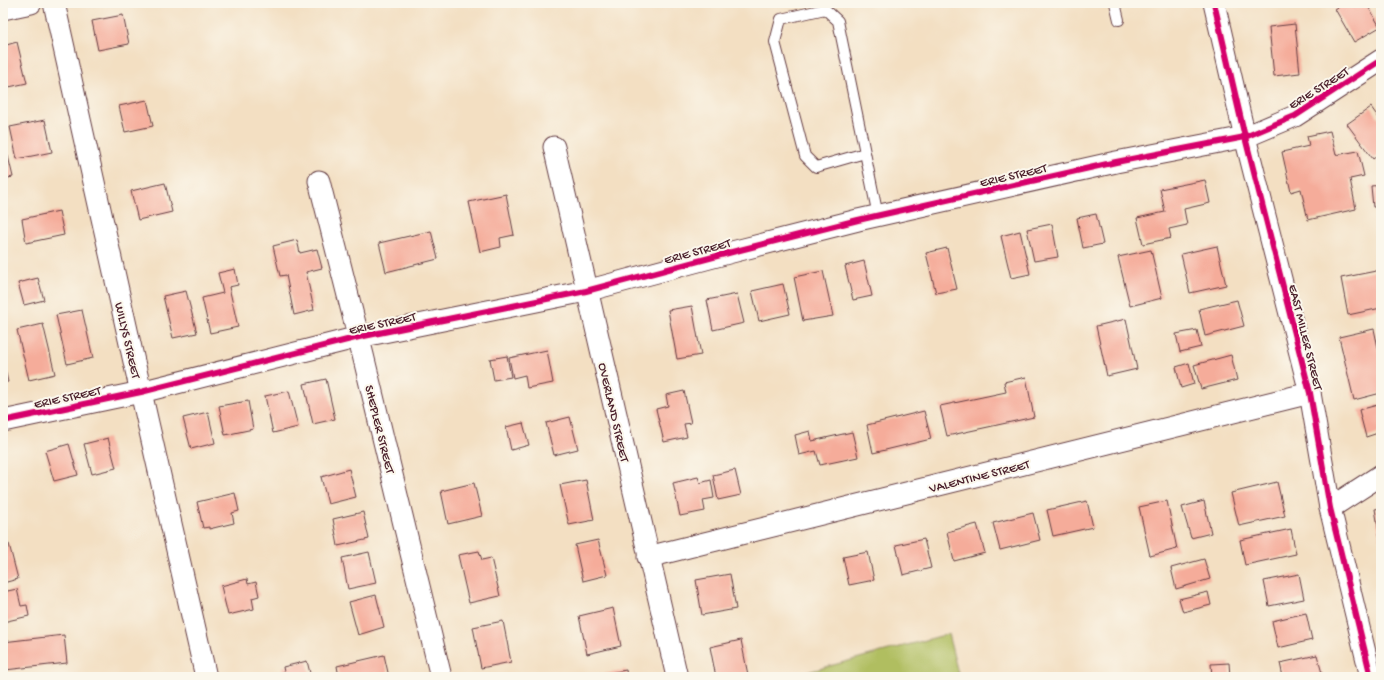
<svg xmlns="http://www.w3.org/2000/svg" width="1384" height="680" viewBox="0 0 1384 680" font-family="'Gochi Hand',sans-serif">
	<style>
		.green { fill: #b0be60; stroke: #7d6e46 }
		.building { fill: #f5ac9a }
		.lines { fill: none; stroke-linecap: round; stroke-linejoin: round }
		.service-casing { stroke: #633c42; stroke-width: 12 }
		.minor-casing { stroke: #633c42; stroke-width: 23 }
		.service { stroke: #fff; stroke-width: 10 }
		.minor { stroke: #fff; stroke-width: 21 }
		.cycleway-casing { stroke: #fbf7ec; stroke-width: 8 }
		.cycleway { stroke: #d6006c; stroke-width: 6 }
		.labels { text-anchor: middle; stroke-width: 4; stroke-linejoin: round; paint-order: stroke }
		.street-label { font-size: 13px; fill: #4a1f2b; stroke: #fbf7ec }
	</style>
	<rect width="100%" height="100%" fill="#fbf7ec"/>
	<filter id="ink" filterUnits="userSpaceOnUse"><feTurbulence type="fractalNoise" baseFrequency=".025" numOctaves="2"/><feDisplacementMap in="SourceGraphic" scale="8" xChannelSelector="R" yChannelSelector="G"/><feConvolveMatrix kernelMatrix="1 2 1 2 8 2 1 2 1" color-interpolation-filters="sRGB"/></filter>
	<filter id="wash" filterUnits="userSpaceOnUse"><feTurbulence type="fractalNoise" baseFrequency=".012" numOctaves="4" result="noise"/><feDisplacementMap in="SourceGraphic" scale="16" xChannelSelector="R" yChannelSelector="G"/><feGaussianBlur stdDeviation="0.9" result="paint"/><feColorMatrix in="noise" values="0 0 0 0 0 0 0 0 0 0 0 0 0 0 0 0 0 1.4 0 .05"/><feComposite in="paint" operator="in"/></filter>
	<g filter="url(#wash)">
		<rect width="100%" height="100%" fill="#f3dfc2"/>
		<!-- green -->
		<path class="green" d="M948,634L959,677H789Z"/>
		<g id="blocks">
			<!-- building -->
			<g class="building">
				<path d="M1345,3H1366L1380,27L1354,42L1335,9Z"/>
				<path d="M123,15L129,44L98,50L92,21Z"/>
				<path d="M1295,24L1300,73L1274,76L1269,27Z"/>
				<path d="M17,42L27,83L9,87L5,69L3,70V46Z"/>
				<path d="M147,100L153,126L125,132L119,106Z"/>
				<path d="M1371,107L1381,121V153L1373,159L1347,124Z"/>
				<path d="M45,120L52,152L17,159L10,127Z"/>
				<path d="M1330,131L1336,155L1358,151L1364,176L1350,179L1356,209L1308,220L1301,189L1291,192L1282,152L1309,146L1307,136Z"/>
				<path d="M8,156L13,177L3,179V157Z"/>
				<path d="M1205,180L1210,203L1184,209L1187,225L1169,229L1171,238L1143,244L1137,218L1165,212L1160,189Z"/>
				<path d="M165,183L172,212L138,220L131,191Z"/>
				<path d="M1381,185V207H1373L1371,186Z"/>
				<path d="M506,194L514,235L500,238L501,247L480,252L469,202Z"/>
				<path d="M59,211L64,235L26,243L22,219Z"/>
				<path d="M1096,214L1103,244L1083,248L1077,218Z"/>
				<path d="M1052,224L1058,257L1034,261L1027,229Z"/>
				<path d="M431,231L438,259L386,272L379,243Z"/>
				<path d="M1020,231L1030,274L1011,278L1001,236Z"/>
				<path d="M297,240L300,253L317,249L322,268L306,272L314,310L294,315L286,275L280,276L273,246Z"/>
				<path d="M1217,246L1226,285L1190,293L1181,254Z"/>
				<path d="M947,248L957,289L936,293L926,253Z"/>
				<path d="M1151,250L1162,298L1130,306L1118,257Z"/>
				<path d="M864,261L872,296L853,300L845,266Z"/>
				<path d="M235,269L238,285L229,287L238,327L210,333L202,298L223,293L218,273Z"/>
				<path d="M1381,270V308L1348,315L1341,278Z"/>
				<path d="M823,271L833,316L803,321L794,277Z"/>
				<path d="M38,278L44,300L24,305L18,283Z"/>
				<path d="M783,284L790,314L759,321L752,291Z"/>
				<path d="M186,291L197,333L173,338L163,296Z"/>
				<path d="M737,294L744,323L713,330L707,300Z"/>
				<path d="M1237,300L1244,326L1205,336L1199,309Z"/>
				<path d="M692,306L701,355L677,359L668,310Z"/>
				<path d="M82,310L93,358L67,364L56,315Z"/>
				<path d="M1126,319L1137,369L1107,376L1096,326Z"/>
				<path d="M43,324L55,374L29,380L17,330Z"/>
				<path d="M1374,329L1381,362V393L1354,400L1339,337Z"/>
				<path d="M1197,330L1201,347L1180,352L1176,334Z"/>
				<path d="M547,350L553,383L527,388L525,375L513,378L509,358Z"/>
				<path d="M1231,355L1237,380L1201,389L1194,365Z"/>
				<path d="M507,356L511,377L494,380L490,359Z"/>
				<path d="M1189,363L1194,384L1181,388L1176,367Z"/>
				<path d="M4,364L8,382L3,383V365Z"/>
				<path d="M1026,377L1034,417L947,436L940,406L1006,392L1004,382Z"/>
				<path d="M326,379L335,419L313,424L304,384Z"/>
				<path d="M289,391L298,427L273,433L265,396Z"/>
				<path d="M684,391L691,423L684,424L687,437L664,442L656,409L668,406L666,395Z"/>
				<path d="M248,401L253,429L225,435L219,406Z"/>
				<path d="M1381,404V432L1366,437L1359,410Z"/>
				<path d="M924,411L931,439L873,453L867,425Z"/>
				<path d="M208,412L215,443L191,449L183,418Z"/>
				<path d="M570,417L578,449L554,455L546,423Z"/>
				<path d="M523,423L529,445L511,450L506,427Z"/>
				<path d="M810,431L812,441L852,432L858,457L820,465L816,451L799,455L795,435Z"/>
				<path d="M108,438L116,468L92,474L84,444Z"/>
				<path d="M69,444L78,475L54,481L45,451Z"/>
				<path d="M349,469L356,497L328,504L321,477Z"/>
				<path d="M735,470L741,495L718,500L713,475Z"/>
				<path d="M698,477L700,483L711,480L714,498L703,500L705,511L680,516L673,483Z"/>
				<path d="M586,480L594,520L569,525L560,485Z"/>
				<path d="M1277,482L1285,516L1239,526L1231,493Z"/>
				<path d="M474,483L482,516L448,524L441,491Z"/>
				<path d="M235,493L239,511L232,513L234,523L209,529V527L203,528L197,502Z"/>
				<path d="M1087,501L1093,527L1053,536L1047,510Z"/>
				<path d="M1167,501L1177,549L1150,556L1139,507Z"/>
				<path d="M1204,501L1211,533L1191,538L1182,507Z"/>
				<path d="M1381,508V539H1380L1375,509Z"/>
				<path d="M363,512L369,539L338,546L333,519Z"/>
				<path d="M1033,513L1040,540L1000,550L993,523Z"/>
				<path d="M977,524L985,553L954,561L947,532Z"/>
				<path d="M1291,529L1296,554L1245,565L1240,540Z"/>
				<path d="M924,539L931,568L903,575L896,545Z"/>
				<path d="M598,540L607,575L583,581L575,545Z"/>
				<path d="M9,544L18,579L3,583V545Z"/>
				<path d="M479,551L482,560L491,558L500,596L469,603L458,555Z"/>
				<path d="M369,552L376,583L348,589L342,558Z"/>
				<path d="M868,552L874,580L849,585L843,557Z"/>
				<path d="M1204,559L1210,579L1176,589L1171,568Z"/>
				<path d="M730,574L736,609L702,615L696,580Z"/>
				<path d="M1299,574L1304,599L1269,606L1264,581Z"/>
				<path d="M247,579L248,584L256,582L259,596L252,598L254,609L228,615L221,586Z"/>
				<path d="M17,589L21,606L27,605L29,616L3,622V592Z"/>
				<path d="M1208,592L1211,605L1183,612L1179,599Z"/>
				<path d="M376,595L384,627L358,635L349,602Z"/>
				<path d="M613,608L621,646L587,654L579,616Z"/>
				<path d="M1306,613L1312,640L1278,648L1272,621Z"/>
				<path d="M503,621L511,662L481,668L473,627Z"/>
				<path d="M64,635L67,663L5,670L3,642Z"/>
				<path d="M741,640L748,675L741,677H716L710,647Z"/>
				<path d="M384,655L389,677H339L337,666Z"/>
				<path d="M1317,655L1323,677H1283L1280,663Z"/>
				<path d="M307,661L311,677H285L283,667Z"/>
				<path d="M1229,663L1230,677H1212L1211,664Z"/>
				<path d="M626,670L627,677H604V674Z"/>
			</g>
		</g>
	</g>
	<g filter="url(#ink)">
		<use href="#blocks" fill-opacity="0" stroke="#633c42" stroke-width="1"/>
		<g class="lines">
			<defs>
				<g id="service">
					<path d="M1115,3L1119,20"/>
					<path d="M865,153L816,167L805,156L775,42L781,19L825,9L838,21L878,216"/>
				</g>
				<g id="minor">
					<path d="M54,3L135,366L206,677"/>
					<path d="M1214,3L1245,137L1310,393L1330,508L1371,677"/>
					<path d="M3,9L31,3"/>
					<path d="M554,147L677,677"/>
					<path d="M319,181L363,355L441,677"/>
					<path d="M3,421L141,392L359,337L586,291L732,252L858,220L1116,162L1245,137L1295,116L1381,60"/>
					<path d="M1330,508L1381,475"/>
					<path d="M648,557L1310,393"/>
				</g>
			</defs>
			<!-- service casing -->
			<use href="#service" class="service-casing"/>
			<!-- minor casing -->
			<use href="#minor" class="minor-casing"/>
			<!-- service -->
			<use href="#service" class="service"/>
			<!-- minor -->
			<use href="#minor" class="minor"/>
			<defs>
				<g id="cycleway">
					<path d="M1214,3L1245,137L1310,393L1330,508L1371,677"/>
					<path d="M3,421L141,392L359,337L586,291L732,252L858,220L1116,162L1245,137L1295,116L1381,60"/>
				</g>
			</defs>
			<!-- cycleway casing -->
			<use href="#cycleway" class="cycleway-casing"/>
			<!-- cycleway -->
			<use href="#cycleway" class="cycleway"/>
		</g>
	</g>
	<g class="labels">
		<!-- street labels -->
		<g class="street-label">
			<text transform="translate(1318 87) rotate(-32)" y="5">ERIE STREET</text>
			<text transform="translate(1013 174) rotate(-13)" y="5">ERIE STREET</text>
			<text transform="translate(697 250) rotate(-15)" y="5">ERIE STREET</text>
			<text transform="translate(382 322) rotate(-12)" y="5">ERIE STREET</text>
			<text transform="translate(1307 337) rotate(76)" y="5">EAST MILLER STREET</text>
			<text transform="translate(129 340) rotate(77)" y="5">WILLYS STREET</text>
			<text transform="translate(67 396) rotate(-12)" y="5">ERIE STREET</text>
			<text transform="translate(615 412) rotate(77)" y="5">OVERLAND STREET</text>
			<text transform="translate(381 429) rotate(76)" y="5">SHEPLER STREET</text>
			<text transform="translate(979 475) rotate(-14)" y="5">VALENTINE STREET</text>
		</g>
	</g>
	<!-- margin -->
	<rect width="1384" height="680" fill="none" stroke="#fbf7ec" stroke-width="16"/>
</svg>
